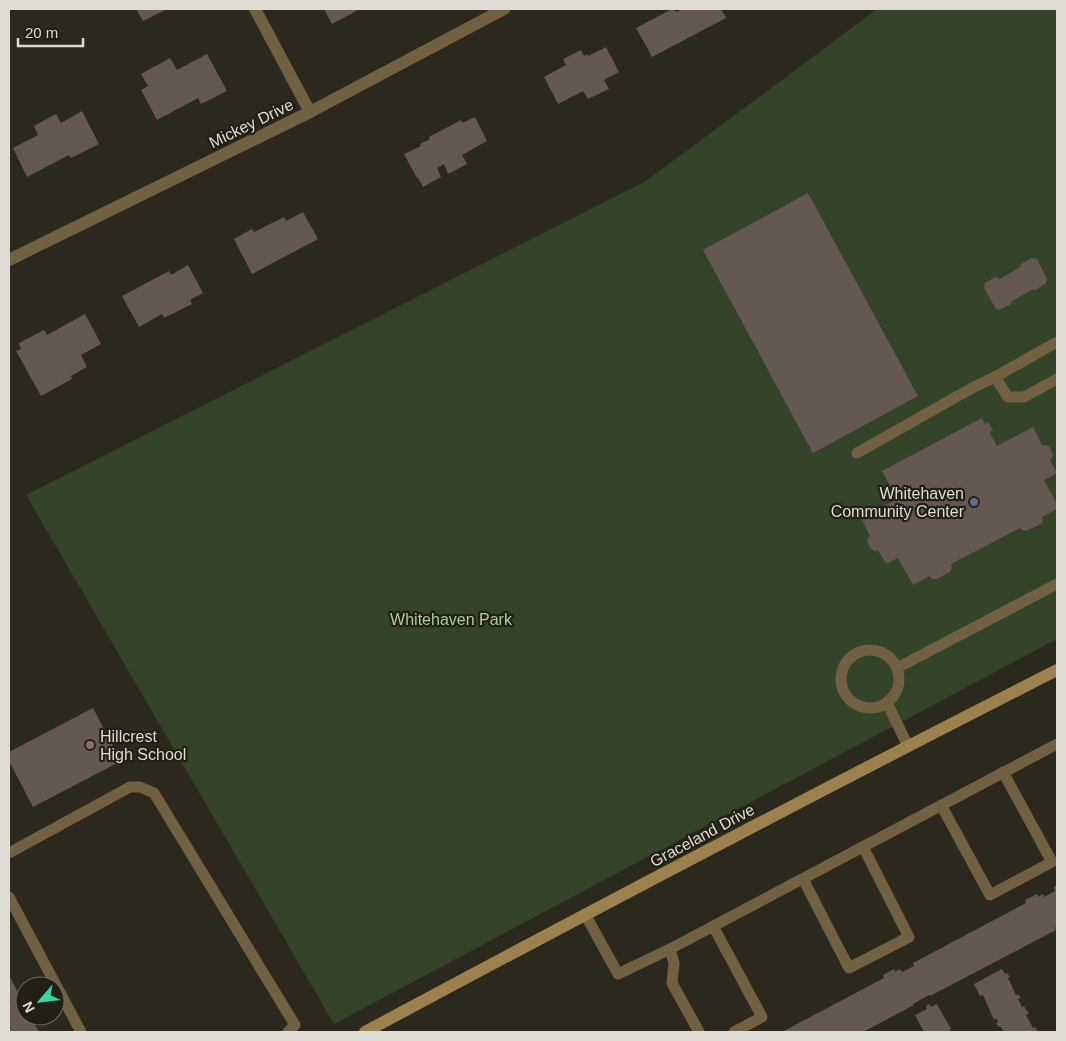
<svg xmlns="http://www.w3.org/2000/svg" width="1066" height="1041" viewBox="0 0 1066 1041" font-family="Arial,sans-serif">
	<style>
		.green { fill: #334429 }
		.building { fill: #655752 }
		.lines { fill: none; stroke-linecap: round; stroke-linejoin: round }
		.lane { stroke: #716142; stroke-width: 11 }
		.street { stroke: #716142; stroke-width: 12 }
		.secondary { stroke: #9b814d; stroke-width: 12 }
		.service-dot { fill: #5c6f8a; stroke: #221f14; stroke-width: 2 }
		.education-dot { fill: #8d6e63; stroke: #221f14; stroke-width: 2 }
		.labels { text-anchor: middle; stroke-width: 4.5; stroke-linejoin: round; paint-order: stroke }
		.street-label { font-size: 16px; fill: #dedcd5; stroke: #221f14 }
		.poi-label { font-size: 16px; fill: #dedcd5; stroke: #221f14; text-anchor: end }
		.park-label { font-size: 16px; fill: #acce98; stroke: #221f14 }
	</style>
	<rect width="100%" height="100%" fill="#2b281d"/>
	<!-- green -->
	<path class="green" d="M877,9H1057V639L334,1024L26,495L646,181Z"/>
	<!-- building -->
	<g class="building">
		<path d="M136,9H167L143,21Z"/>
		<path d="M324,9H360L332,24Z"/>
		<path d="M672,9H674L676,12L682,9H721L726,18L652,57L639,33L638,32L636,28Z"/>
		<path d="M606,47L619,72L604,80L609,89L588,99L583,91L558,104L544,77L566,65L563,59L581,50L584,56L587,54L588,56Z"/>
		<path d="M207,54L227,91L201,104L198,98L157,120L141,90L148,86L141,74L170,58L177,70Z"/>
		<path d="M82,111L99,144L71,158L69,155L27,177L13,148L38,135L34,126L56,114L61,123Z"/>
		<path d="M475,117L487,141L462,155L467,164L448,174L444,164L437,168L441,177L423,187L418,178H417L404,154L421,146L420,144L430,139L429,137L461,120L462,123Z"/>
		<path d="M808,193L918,396L813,453L703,250Z"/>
		<path d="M303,212L318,239L252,274L234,239L252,229L254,232L284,217L286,221Z"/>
		<path d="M1032,258L1037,259L1047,279L1046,283L1036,290H1032L1012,301L1010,305L999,310L996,309L984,288L985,283L995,277L1000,279L1020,267L1021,264Z"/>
		<path d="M188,265L203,293L190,300L192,304L164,318L162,314L139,327L122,296L169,271L171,275Z"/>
		<path d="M85,314L101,344L81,355L87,367L71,376L72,379L41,396L16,351L21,349L19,343L44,330L47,335Z"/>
		<path d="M982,418L985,424L988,422L993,430L990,432V433L997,446L1033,427L1042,445H1046L1049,446L1053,454L1052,458L1050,460L1057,473L1044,480L1057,504V509L1042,517L1043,521L1041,524L1026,531L1022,530L1020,528L951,564L952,568L950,572L937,579H932L930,576L913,585L898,558L886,564L878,550L875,551L871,549L867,541L868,538L870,536L861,518L897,499L882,471Z"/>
		<path d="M93,708L121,761L33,807L9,761V752Z"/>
		<path d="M1057,885V926L1055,928L1056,930L930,996L929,995L913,1004L914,1005L863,1032H782L884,978L883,975L894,969L895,972L900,969L902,972L914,966L913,963L1026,903L1025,900L1037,894L1038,897L1043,894L1044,897L1055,891L1054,887Z"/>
		<path d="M1002,969L1005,974L1007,973L1010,977L1008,978L1016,995L1018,994L1021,998L1018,999L1022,1007L1024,1006L1029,1014L1026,1015L1033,1028L1035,1027L1038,1032H1004L1000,1026L998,1027L996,1023L998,1022L996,1018L994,1020L983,995L980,996L974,984Z"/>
		<path d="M9,975L25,1006V1016H30L39,1032H9Z"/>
		<path d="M929,1004L931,1007L937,1004L951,1029L949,1030L951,1032H924L915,1015L927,1009L926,1006Z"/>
	</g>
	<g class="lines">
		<!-- lane -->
		<g class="lane">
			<path d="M995,377L1008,397H1024L1057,379"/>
			<path d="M857,453L972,388L995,377L1057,342"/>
			<circle cx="870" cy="679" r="29"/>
			<path d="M897,668L1057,584"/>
			<path d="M887,703L908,746"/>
			<path d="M941,805L990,895L1052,862L1003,772"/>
			<path d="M9,853L130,787H140L154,793L295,1025L288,1032"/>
			<path d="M803,879L849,968L909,937L863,847"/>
			<path d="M9,897L81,1032"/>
			<path d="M585,914L618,974L670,949L1057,744"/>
			<path d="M713,926L762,1017L734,1032"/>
			<path d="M670,949L674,963L672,983L699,1032"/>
		</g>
		<!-- street -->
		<g class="street">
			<path d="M255,9L310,112"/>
			<path d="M9,260L310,112L504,9"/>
		</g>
		<!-- secondary -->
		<path class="secondary" d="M365,1032C594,909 825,788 1057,670"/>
	</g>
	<!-- markers -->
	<circle class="service-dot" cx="974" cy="502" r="5"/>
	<circle class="education-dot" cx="90" cy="745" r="5"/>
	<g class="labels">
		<!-- street labels -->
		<g class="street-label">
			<text transform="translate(251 123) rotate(-26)" y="6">Mickey Drive</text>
			<text transform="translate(702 835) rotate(-28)" y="6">Graceland Drive</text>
		</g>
		<!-- poi labels -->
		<g class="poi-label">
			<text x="964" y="499">Whitehaven<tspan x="964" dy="18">Community Center</tspan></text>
			<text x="100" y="742" text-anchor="start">Hillcrest<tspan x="100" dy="18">High School</tspan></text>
		</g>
		<!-- park labels -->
		<g class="park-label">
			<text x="451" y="625">Whitehaven Park</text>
		</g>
	</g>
	<!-- border -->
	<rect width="1066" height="1041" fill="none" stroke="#dedcd5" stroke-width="20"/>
	<!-- north arrow -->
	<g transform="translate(40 1001) rotate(242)"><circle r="24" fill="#221f14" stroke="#6d6b61"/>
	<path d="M0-4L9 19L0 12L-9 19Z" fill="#3ad4a5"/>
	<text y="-8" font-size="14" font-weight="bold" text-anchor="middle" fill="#dedcd5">N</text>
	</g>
	<!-- scale -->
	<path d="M18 38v8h65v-8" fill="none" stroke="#dedcd5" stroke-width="2.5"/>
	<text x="25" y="38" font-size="15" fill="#dedcd5" stroke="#221f14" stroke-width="4" paint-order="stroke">20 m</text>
</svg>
